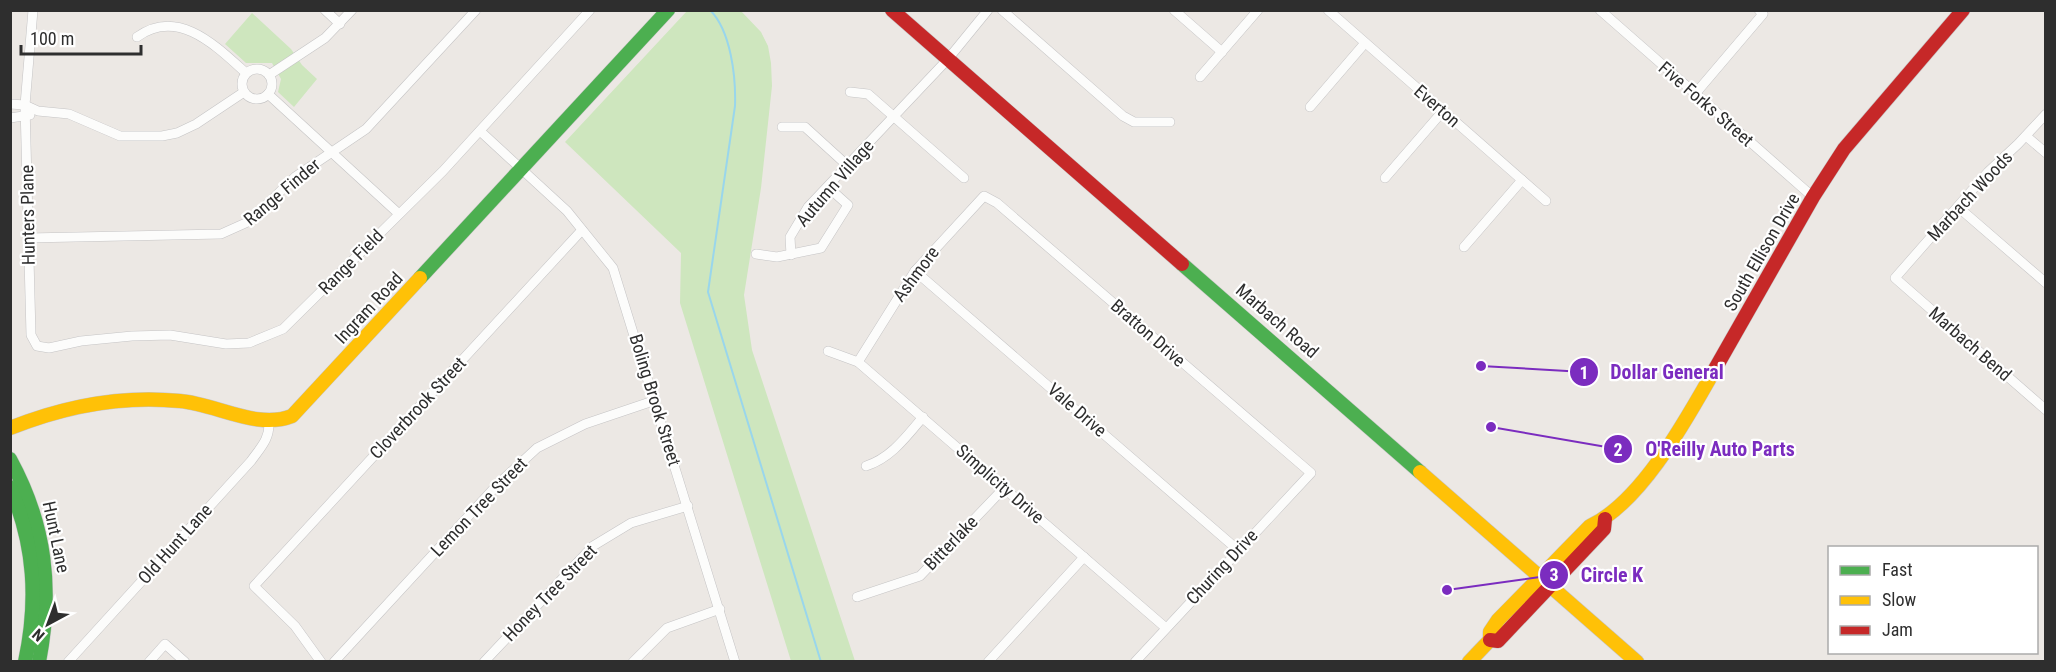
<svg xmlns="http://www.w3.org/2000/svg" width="2056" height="672" viewBox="0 0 2056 672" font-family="'Roboto Condensed',sans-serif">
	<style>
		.green { fill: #cee6be }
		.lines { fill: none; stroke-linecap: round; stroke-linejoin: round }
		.stream { stroke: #99d6ec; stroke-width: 2 }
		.street-casing { stroke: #c5c4c5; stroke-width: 10 }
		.fast-casing { stroke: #c5c4c5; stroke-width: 15 }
		.slow-casing { stroke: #c5c4c5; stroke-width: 15 }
		.jam-casing { stroke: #c5c4c5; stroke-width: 15 }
		.street { stroke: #fcfcfb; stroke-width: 9 }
		.fast { stroke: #4caf50; stroke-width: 14 }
		.slow { stroke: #ffc107; stroke-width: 14 }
		.jam { stroke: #c62828; stroke-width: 14 }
		.labels { text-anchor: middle; stroke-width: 4.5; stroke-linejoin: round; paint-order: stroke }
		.street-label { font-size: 18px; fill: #2e2e2e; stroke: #fff }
		.leader { fill: none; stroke: #7b2cbf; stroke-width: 2 }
		.callout-dot { fill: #7b2cbf; stroke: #fff; stroke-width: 2 }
		.mark-label { font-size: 18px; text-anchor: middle; font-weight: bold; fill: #fff }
		.callout-label { font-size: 20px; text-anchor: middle; font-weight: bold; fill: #7b2cbf; stroke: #fff; stroke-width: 4.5; stroke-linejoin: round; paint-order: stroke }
	</style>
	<rect width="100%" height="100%" fill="#ece8e4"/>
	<!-- green -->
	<g class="green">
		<path d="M687,11H741L761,32L768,46L771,63L772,86L761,188L744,295L752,350L855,661H791L680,303L681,253L565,142Z"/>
		<path d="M252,13L291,49L302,65L317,79L294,107L278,92L281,79L272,63H246L225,44Z"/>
	</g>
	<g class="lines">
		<!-- stream -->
		<path class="stream" d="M710,10C731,31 736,77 735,106L708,292L821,662"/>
		<defs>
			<g id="street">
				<path d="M33,10L25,105L31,335L37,346L49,348L81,341L132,336L170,335L226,344L249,343L283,329L443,171L590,10"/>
				<path d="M325,10L340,24"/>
				<path d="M1002,10L1123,116L1134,122H1170"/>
				<path d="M1174,10L1222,52"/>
				<path d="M1328,10L1546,201"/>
				<path d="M1600,10L1813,197"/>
				<path d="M137,37C178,7 216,46 246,73"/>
				<circle cx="257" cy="84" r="15"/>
				<path d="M269,75L325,38L352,10"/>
				<path d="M1200,77L1258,10"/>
				<path d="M850,92L868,94L964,178"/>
				<path d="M268,94L399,214"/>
				<path d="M1695,94L1763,14L1759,10"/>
				<path d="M10,104L25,105L38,111L69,114L120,136H162L177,133L196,124L244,92"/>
				<path d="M1310,107L1365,43"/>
				<path d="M2046,114L2018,144L1988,172L1895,278L2046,410"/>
				<path d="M10,118L30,115"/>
				<path d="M782,127H805L849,167"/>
				<path d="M480,131L567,211L613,268L735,662"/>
				<path d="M2026,136L2046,153"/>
				<path d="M1385,178L1443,111"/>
				<path d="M1958,207L2046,283"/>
				<path d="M28,238L221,234L250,221L295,177L366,129L476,10"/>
				<path d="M1464,247L1522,180"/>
				<path d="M756,254L777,257L821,248L848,205L829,188"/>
				<path d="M791,255L790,237L808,207L948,59L988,10"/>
				<path d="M915,271L1238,550"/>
				<path d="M828,351L858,362L1166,628"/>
				<path d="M858,362L915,271L984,196L997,203L1311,473L1135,662"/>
				<path d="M866,466C891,458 906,437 923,417"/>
				<path d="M857,597L920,576L1004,488"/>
				<path d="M68,662L251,461C261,447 270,439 269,421"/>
				<path d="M149,662L165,644L185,662"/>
				<path d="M321,662L295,626L254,586L582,230"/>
				<path d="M334,662L498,484L537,448L585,424L656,400"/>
				<path d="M484,662L593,546L631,523L688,506"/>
				<path d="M633,662L667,628L720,609"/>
				<path d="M988,662L1084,557"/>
			</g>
			<g id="fast">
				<path d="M1182,264L1420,472"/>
				<path d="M420,278L668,10"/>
				<path d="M10,459C46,525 53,589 39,662"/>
				<path d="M10,487C35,545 38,601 25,662"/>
			</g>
			<g id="slow">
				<path d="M10,428C65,406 121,395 180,401C216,404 257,430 292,416L420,278"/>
				<path d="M1420,472L1637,662"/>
				<path d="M1469,662L1490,640V632L1498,620L1590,526C1642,502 1687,418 1715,369"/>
			</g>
			<g id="jam">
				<path d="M892,10L1182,264"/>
				<path d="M1715,369L1813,197L1844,149L1963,10"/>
				<path d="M1490,640L1498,641L1604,529L1605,519"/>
			</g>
		</defs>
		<!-- street casing -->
		<use href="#street" class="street-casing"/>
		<!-- fast casing -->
		<use href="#fast" class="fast-casing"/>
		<!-- slow casing -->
		<use href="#slow" class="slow-casing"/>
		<!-- jam casing -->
		<use href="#jam" class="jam-casing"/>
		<!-- street -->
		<use href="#street" class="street"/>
		<!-- fast -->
		<use href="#fast" class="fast"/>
		<!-- slow -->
		<use href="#slow" class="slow"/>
		<!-- jam -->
		<use href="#jam" class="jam"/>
	</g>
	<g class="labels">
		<!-- street labels -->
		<g class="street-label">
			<text transform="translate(1706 104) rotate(41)" y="6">Five Forks Street</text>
			<text transform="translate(1437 106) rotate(41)" y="6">Everton</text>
			<text transform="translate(835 183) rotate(-49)" y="6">Autumn Village</text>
			<text transform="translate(282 192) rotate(-40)" y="6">Range Finder</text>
			<text transform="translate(1970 196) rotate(-47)" y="6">Marbach Woods</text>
			<text transform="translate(28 215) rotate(-91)" y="6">Hunters Plane</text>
			<text transform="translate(1762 252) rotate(-60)" y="6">South Ellison Drive</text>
			<text transform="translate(351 262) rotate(-45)" y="6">Range Field</text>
			<text transform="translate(916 274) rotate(-53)" y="6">Ashmore</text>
			<text transform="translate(369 308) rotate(-47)" y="6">Ingram Road</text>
			<text transform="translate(1277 321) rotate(41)" y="6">Marbach Road</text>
			<text transform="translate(1148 333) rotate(41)" y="6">Bratton Drive</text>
			<text transform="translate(1970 344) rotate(41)" y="6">Marbach Bend</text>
			<text transform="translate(655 400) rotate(73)" y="6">Boling Brook Street</text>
			<text transform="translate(418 408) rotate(-47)" y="6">Cloverbrook Street</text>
			<text transform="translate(1077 410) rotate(41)" y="6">Vale Drive</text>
			<text transform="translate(1000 484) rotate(41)" y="6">Simplicity Drive</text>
			<text transform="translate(479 507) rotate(-46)" y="6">Lemon Tree Street</text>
			<text transform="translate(56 537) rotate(78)" y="6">Hunt Lane</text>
			<text transform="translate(951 543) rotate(-46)" y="6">Bitterlake</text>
			<text transform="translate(175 544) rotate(-48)" y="6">Old Hunt Lane</text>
			<text transform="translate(1222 567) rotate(-47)" y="6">Churing Drive</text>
			<text transform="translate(550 593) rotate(-46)" y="6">Honey Tree Street</text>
		</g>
	</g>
	<!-- callouts -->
	<path class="leader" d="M1481 366L1584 372M1491 427L1618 449M1447 590L1554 575"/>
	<g class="callout-dot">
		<circle cx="1481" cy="366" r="6"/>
		<circle cx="1491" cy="427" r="6"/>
		<circle cx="1447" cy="590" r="6"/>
		<circle cx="1584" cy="372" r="15"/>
		<circle cx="1618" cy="449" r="15"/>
		<circle cx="1554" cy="575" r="15"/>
	</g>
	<g class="mark-label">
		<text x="1584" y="379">1</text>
		<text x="1618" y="456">2</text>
		<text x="1554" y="581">3</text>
	</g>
	<g class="callout-label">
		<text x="1667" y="379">Dollar General</text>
		<text x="1720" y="456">O'Reilly Auto Parts</text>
		<text x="1612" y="582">Circle K</text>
	</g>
	<!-- border -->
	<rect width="2056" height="672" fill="none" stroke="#2e2e2e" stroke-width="24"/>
	<!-- legend -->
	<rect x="1828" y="546" width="210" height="108" fill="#ffffff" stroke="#ababab" stroke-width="1.5"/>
	<rect x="1840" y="566" width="30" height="9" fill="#4caf50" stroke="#ababab" stroke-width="1.5"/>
	<text x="1882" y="576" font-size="18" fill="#2e2e2e">Fast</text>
	<rect x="1840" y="596" width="30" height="9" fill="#ffc107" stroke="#ababab" stroke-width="1.5"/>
	<text x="1882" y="606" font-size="18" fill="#2e2e2e">Slow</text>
	<rect x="1840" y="626" width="30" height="9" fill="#c62828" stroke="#ababab" stroke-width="1.5"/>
	<text x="1882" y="636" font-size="18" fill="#2e2e2e">Jam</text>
	<!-- north arrow -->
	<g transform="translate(48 624) rotate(221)" stroke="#ffffff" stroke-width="4.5" paint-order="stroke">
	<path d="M0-4.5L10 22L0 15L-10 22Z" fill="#2e2e2e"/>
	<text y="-9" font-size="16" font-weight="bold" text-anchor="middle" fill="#2e2e2e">N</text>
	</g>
	<!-- scale -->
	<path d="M21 45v9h120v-9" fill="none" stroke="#2e2e2e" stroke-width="3"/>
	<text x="30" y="45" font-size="18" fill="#2e2e2e" stroke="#ffffff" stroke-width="4.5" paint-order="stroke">100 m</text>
</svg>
